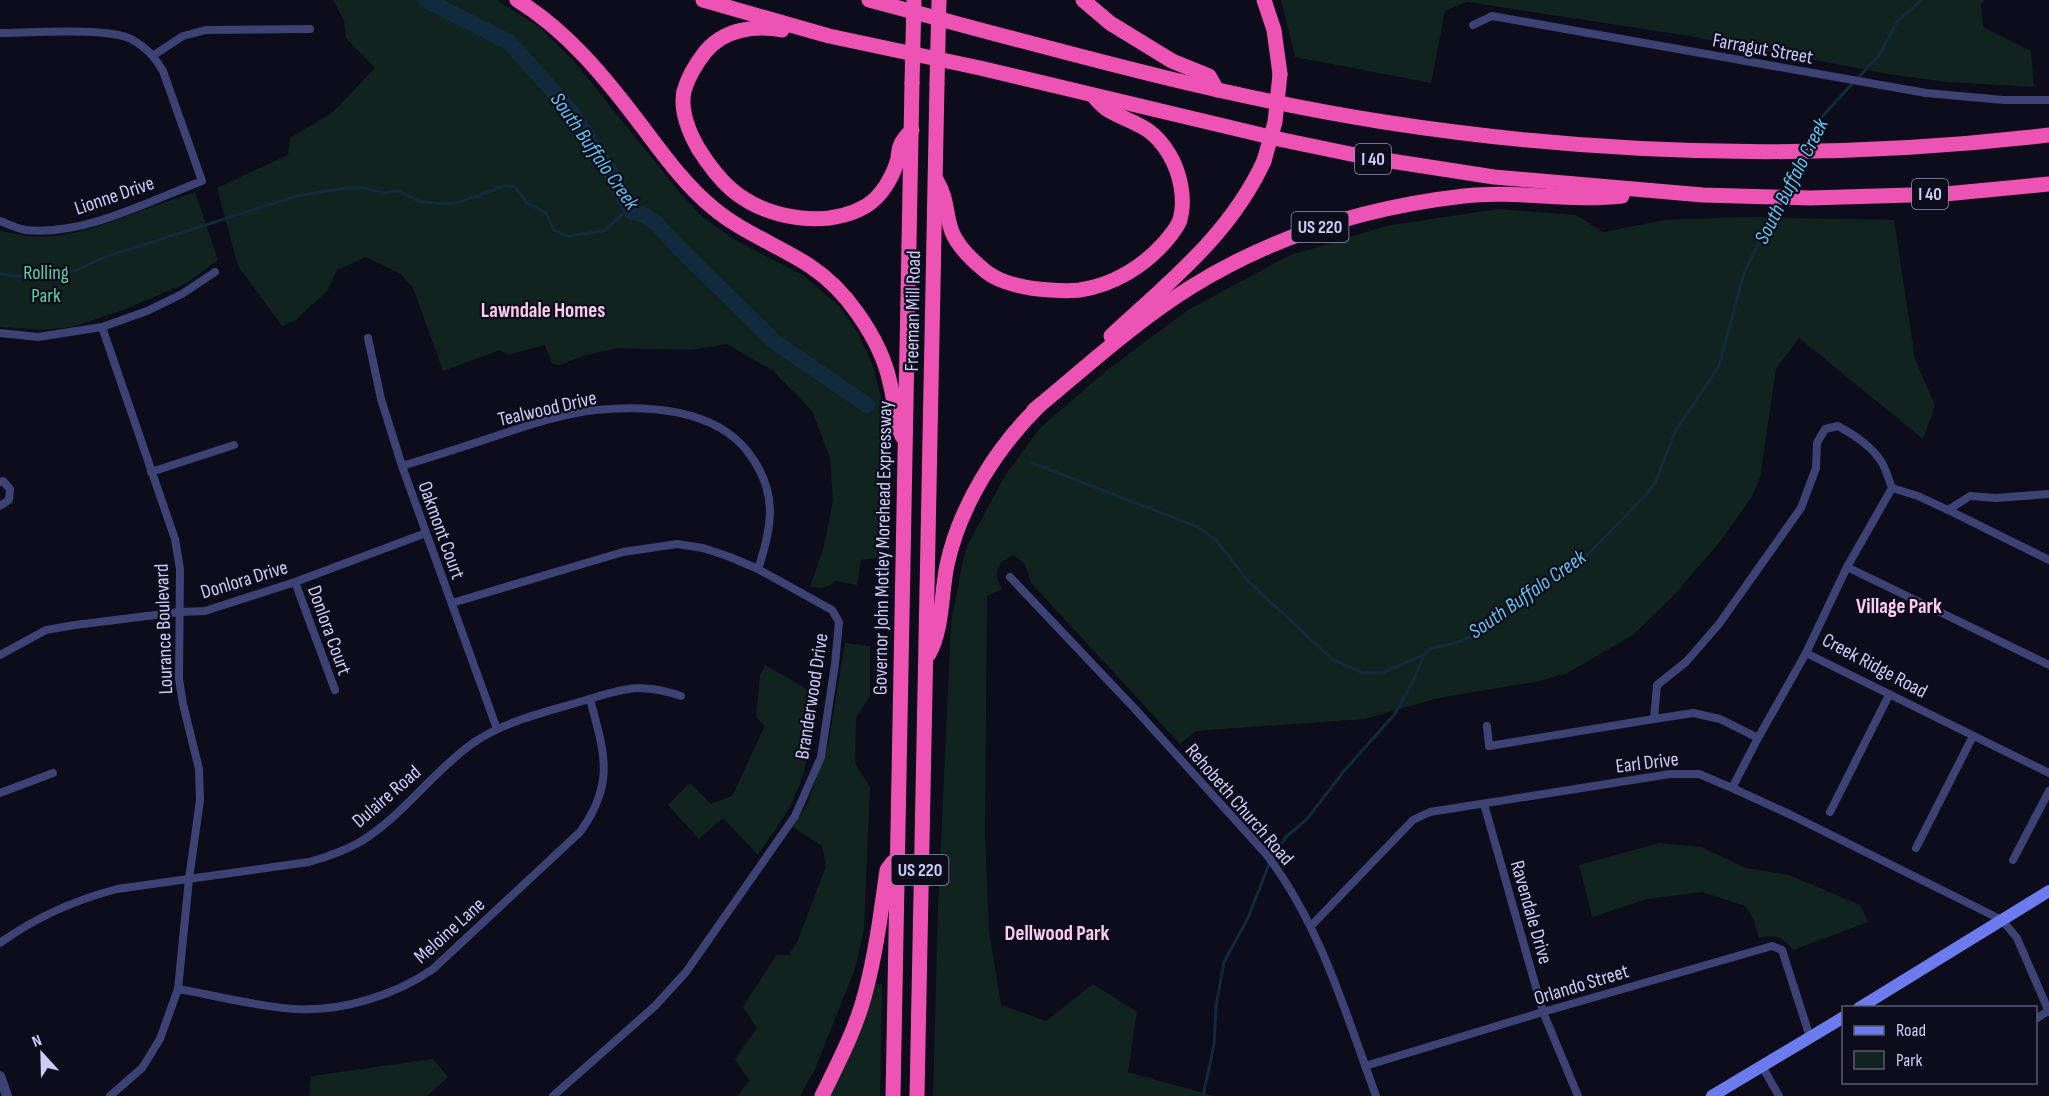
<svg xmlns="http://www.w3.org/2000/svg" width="2049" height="1096" viewBox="0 0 2049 1096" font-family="'Sofia Sans Condensed',sans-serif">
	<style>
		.green { fill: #10231f }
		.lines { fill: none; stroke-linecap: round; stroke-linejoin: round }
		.stream { stroke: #122a3d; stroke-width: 3 }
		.river { stroke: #122a3d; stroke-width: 16 }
		.minor { stroke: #3c4274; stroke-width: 8 }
		.tertiary { stroke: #3c4274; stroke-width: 10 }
		.secondary { stroke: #6c7cef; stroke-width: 12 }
		.motorway { stroke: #ec53b3; stroke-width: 15 }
		.motorway-bridge { stroke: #ec53b3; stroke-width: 15 }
		.labels { text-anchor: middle; stroke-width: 4.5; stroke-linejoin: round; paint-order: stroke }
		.shield { fill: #0d0c1a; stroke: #9292b6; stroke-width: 1.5 }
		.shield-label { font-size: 18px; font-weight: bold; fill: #cbccf9 }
		.street-label { font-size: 20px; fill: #cbccf9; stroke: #0d0c1a }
		.park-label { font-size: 20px; fill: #60d0a3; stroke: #0d0c1a }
		.water-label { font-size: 21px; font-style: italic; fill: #64c3ee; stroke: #0d0c1a }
		.neighbourhood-label { font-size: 21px; font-weight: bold; fill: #faccf0; stroke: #0d0c1a }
	</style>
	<rect width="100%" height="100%" fill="#0d0c1a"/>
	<!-- green -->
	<g class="green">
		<path d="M333,0H497L538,26L573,60L681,194L703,217L735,240L804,276L839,306L859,335L872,363L881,397L884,425L883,557L861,560L857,585L835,581C827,589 821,588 810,587L824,546L833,501L830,458L812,411L773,371L727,344L692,350L618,348L586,355L560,365L552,364L545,345L508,355L500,350L443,371L413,288L401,274L366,257L337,270L328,290L296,320L282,326L238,266L217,188L288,155L290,138L333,112L375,68L346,38L344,21Z"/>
		<path d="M1281,0H1985L1981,4L1983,27L2031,51L2034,87L1947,82L1894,75L1683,35L1467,2L1445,11L1431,83L1295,57Z"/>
		<path d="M195,192L218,260L187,283L123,310L72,327L43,330L0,327V230C47,245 81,232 125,217C148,208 171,200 195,192Z"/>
		<path d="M1498,209L1576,215L1603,232L1665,220L1741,217L1894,220L1915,359L1935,406L1923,439L1799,338L1776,369L1760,478L1751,498L1719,543L1673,596L1633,635L1567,673L1540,681L1438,698L1364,719L1196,731L1180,744L1031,583L1025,564L1013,555L1000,563L996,576L1002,589L987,596L985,834L989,930L1001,1005L1046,1021L1093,984L1137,1012L1128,1072L1214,1096H933L938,909L951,623L962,565L967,546L1006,474L1040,428L1107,370L1188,310L1288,256L1386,226Z"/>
		<path d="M845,643L870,646V696L856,718L855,763L870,787L864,929L855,969L815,1069L800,1096H738L749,1080L735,1059L757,1028L743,1007L776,955H789L798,940L826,866L822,846L793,827L808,802L828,746Z"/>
		<path d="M765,665L816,694C812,731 809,770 791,804C782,821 769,838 758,855L723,818L699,839L668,805L690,783L711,804L732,796L765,726L756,717L760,676Z"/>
		<path d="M1659,843L1701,847L1746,868L1789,875L1860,905L1868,922L1793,950C1781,936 1777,935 1759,938L1753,918L1745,906L1702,892L1647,899L1592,917L1579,865Z"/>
		<path d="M874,984H882L880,1096H829Z"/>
		<path d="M433,1059L448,1077L427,1096H309L311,1076Z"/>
	</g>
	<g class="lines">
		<!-- stream -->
		<g class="stream">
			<path d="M1858,78L1879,55L1897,22L1921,0"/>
			<path d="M1805,146L1817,122L1853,83"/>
			<path d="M1784,192L1800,158"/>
			<path d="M0,274L22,277H51L77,270L105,257L297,196L345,188H365L383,193L399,191L418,201L444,204L460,202L505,186L515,187L527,203L546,213L554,230L567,236L604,231L623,214L632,212"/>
			<path d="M1032,463L1198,527L1216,540L1249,582L1332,659L1363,673L1384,672L1424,655L1429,649L1458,642L1477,634L1529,600L1582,560L1646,495L1655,483L1676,430L1719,366L1744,273L1779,201"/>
			<path d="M1203,1096L1214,1045L1216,1006L1224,962L1248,918L1271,859L1286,837L1307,819L1344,771L1394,715L1413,682L1423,657"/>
		</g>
		<!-- river -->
		<path class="river" d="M426,0L509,42L571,111L611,173L632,212L644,215L657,224L676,245L776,343L867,405"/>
		<!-- minor -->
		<g class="minor">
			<path d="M1473,25L1492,16L1926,93L2003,100H2049"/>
			<path d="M0,33C29,33 108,27 131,39C147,48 154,56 163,71L202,181C149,201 84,236 26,230C18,229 8,224 0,221"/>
			<path d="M154,55L183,36L206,30L310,29"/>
			<path d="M102,327L175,539L180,569L179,679L183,704L199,769L200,800L189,879L178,989L160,1039L142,1068L110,1096"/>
			<path d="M0,333L38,337L102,327L147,311L182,294L215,272"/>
			<path d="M368,338L381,399L402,466L497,729"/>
			<path d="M1838,426C1854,435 1870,445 1881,461C1886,469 1889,480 1892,488L1847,567L1806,653L1758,738L1720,719L1693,713L1654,719L1657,685L1686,662L1719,624L1801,508L1816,468L1817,443L1825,429Z"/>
			<path d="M402,466C435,456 469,445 502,434C532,424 563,414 595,410C646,405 714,408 748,452C778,491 773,525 758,569"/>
			<path d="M151,472L234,445"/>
			<path d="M0,482L3,481L10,489L9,500L0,506"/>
			<path d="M1892,488L1918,496L1948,510L1970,496L1996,498L2049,494"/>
			<path d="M1948,510L2049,560"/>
			<path d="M1847,567L2049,665"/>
			<path d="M1010,577L1135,709L1266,854C1320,924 1346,1014 1376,1096"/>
			<path d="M295,582L335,690"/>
			<path d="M452,603L623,552L677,544L703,548L730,557L758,569L832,610L839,622L835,664L821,757L795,816L686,972L655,1006L553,1096"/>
			<path d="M1806,653L2049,773"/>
			<path d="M0,655L46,630L75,625L179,612L205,611L295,582L426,533"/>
			<path d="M1487,726L1489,746L1654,719"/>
			<path d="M1732,788L1758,738"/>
			<path d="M0,793L53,773"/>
			<path d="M1484,804L1543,1012L1578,1096"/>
			<path d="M1830,812L1889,695"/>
			<path d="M1916,848L1973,736"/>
			<path d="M2013,860L2049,791"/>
			<path d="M1311,926L1413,820L1430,812L1670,774H1699L1732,788L1789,814L2002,920L2017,938L2049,1012"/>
			<path d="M0,943C36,917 75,900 117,889L309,862C327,857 344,851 360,842C403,816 432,772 473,743C505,721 543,713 579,702C621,690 638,681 681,696"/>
			<path d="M178,989C214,995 258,1007 295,1009C341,1012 396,995 433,969L580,832C616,783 604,752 590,699"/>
			<path d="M2036,1019L2048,1011"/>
			<path d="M1365,1066L1543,1012L1772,946L1782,950L1810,1037"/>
			<path d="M1762,1066L1779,1096"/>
		</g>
		<!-- tertiary -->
		<path class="tertiary" d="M0,1076L7,1096"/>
		<!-- secondary -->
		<g class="secondary">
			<path d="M1859,1008L2049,891"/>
			<path d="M1712,1096L1844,1017"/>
		</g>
		<!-- motorway -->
		<g class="motorway">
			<path d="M517,0C567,31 603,75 638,121C661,151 683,183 712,207C741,232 778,245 810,266C828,278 845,295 858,314C872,334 885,358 890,383C895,401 894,419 902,436"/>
			<path d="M703,0L829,36L980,68L1283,140L1365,157L1494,177L1703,195L1810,198L1945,194L2049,184"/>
			<path d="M869,0C1039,45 1210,95 1384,122C1603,156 1828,161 2049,135"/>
			<path d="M1083,0L1110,23L1172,61L1209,76L1217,90"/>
			<path d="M1264,0L1274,30L1280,74"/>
			<path d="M782,30C755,25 725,29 706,51C698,61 688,77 684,91C680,110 689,132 698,148C708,164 718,178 732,190C767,219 826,229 866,206C881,197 892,178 897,162C899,156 898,149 901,144C903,139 908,134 912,130"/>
			<path d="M937,181C948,200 945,213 952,232C958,247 972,260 984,270C997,281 1014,285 1030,288C1046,290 1063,292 1080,290C1113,285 1143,267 1165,242C1171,235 1177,228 1180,220C1186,199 1180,172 1169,154C1151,124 1134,125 1108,110C1103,107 1099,102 1095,98"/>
			<path d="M1111,336C1169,282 1230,235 1264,161"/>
			<path d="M1034,410C1085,368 1135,322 1191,287C1273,236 1367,207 1464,196C1517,190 1569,202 1622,196"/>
			<path d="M929,654C943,628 941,594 947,565C960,505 997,447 1040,405"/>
			<path d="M822,1096C838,1063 856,1029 865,994C876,953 881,912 887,870L893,862"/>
			<path d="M893,1096L912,83"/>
			<path d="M917,1096L937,84"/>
		</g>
		<!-- motorway-bridge -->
		<g class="motorway-bridge">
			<path d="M912,83L914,0"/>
			<path d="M937,84L939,0"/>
			<path d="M1264,161L1275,122L1280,74"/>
		</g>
	</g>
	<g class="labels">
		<!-- shield labels -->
		<g class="shield">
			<rect x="1355" y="144" width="36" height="30" rx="4.5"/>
			<rect x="1912" y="179" width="36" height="30" rx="4.5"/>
			<rect x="1291.5" y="212" width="57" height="30" rx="4.5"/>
			<rect x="891.5" y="855" width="57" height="30" rx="4.5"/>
		</g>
		<g class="shield-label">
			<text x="1373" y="165">I 40</text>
			<text x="1930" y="200">I 40</text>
			<text x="1320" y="233">US 220</text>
			<text x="920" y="876">US 220</text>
		</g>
		<!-- street labels -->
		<g class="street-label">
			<text transform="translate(1763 48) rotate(10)" y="7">Farragut Street</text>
			<text transform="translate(114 195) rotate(-19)" y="7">Lionne Drive</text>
			<text transform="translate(912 311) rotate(-89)" y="7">Freeman Mill Road</text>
			<text transform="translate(547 408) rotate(-13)" y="7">Tealwood Drive</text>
			<text transform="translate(442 530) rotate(70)" y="7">Oakmont Court</text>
			<text transform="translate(882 548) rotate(-89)" y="7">Governor John Motley Morehead Expressway</text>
			<text transform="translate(244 579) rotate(-17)" y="7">Donlora Drive</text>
			<text transform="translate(163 629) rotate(-92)" y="7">Lourance Boulevard</text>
			<text transform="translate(330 630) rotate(70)" y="7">Donlora Court</text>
			<text transform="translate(1875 665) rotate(28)" y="7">Creek Ridge Road</text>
			<text transform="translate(811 696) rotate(-81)" y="7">Branderwood Drive</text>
			<text transform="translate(1647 762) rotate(-7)" y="7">Earl Drive</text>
			<text transform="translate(386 796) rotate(-41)" y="7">Dulaire Road</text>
			<text transform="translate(1240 804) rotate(49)" y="7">Rehobeth Church Road</text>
			<text transform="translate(1532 912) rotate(74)" y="7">Ravendale Drive</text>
			<text transform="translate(449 930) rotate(-42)" y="7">Meloine Lane</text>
			<text transform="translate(1581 984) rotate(-17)" y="7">Orlando Street</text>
		</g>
		<!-- park labels -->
		<g class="park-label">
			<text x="46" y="279">Rolling<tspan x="46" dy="23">Park</tspan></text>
		</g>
		<!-- water labels -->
		<g class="water-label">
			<text transform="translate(595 151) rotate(55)" y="7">South Buffalo Creek</text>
			<text transform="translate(1791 181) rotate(-63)" y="7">South Buffalo Creek</text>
			<text transform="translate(1527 594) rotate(-35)" y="7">South Buffalo Creek</text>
		</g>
		<!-- neighbourhood labels -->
		<g class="neighbourhood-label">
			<text x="543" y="317">Lawndale Homes</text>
			<text x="1899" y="613">Village Park</text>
			<text x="1057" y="940">Dellwood Park</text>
		</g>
	</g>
	<!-- legend -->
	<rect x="1842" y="1006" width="195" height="78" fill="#0d0c1a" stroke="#595973" stroke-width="1.5"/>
	<rect x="1854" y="1026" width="30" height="9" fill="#6c7cef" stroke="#595973" stroke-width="1.5"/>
	<text x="1896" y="1036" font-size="18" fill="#cbccf9">Road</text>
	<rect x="1854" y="1051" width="30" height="18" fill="#10231f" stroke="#595973" stroke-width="1.5"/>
	<text x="1896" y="1066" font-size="18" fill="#cbccf9">Park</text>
	<!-- north arrow -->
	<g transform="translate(42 1054) rotate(338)" stroke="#0d0c1a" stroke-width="4.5" paint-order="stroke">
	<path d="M0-4.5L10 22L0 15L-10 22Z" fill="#cbccf9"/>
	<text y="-9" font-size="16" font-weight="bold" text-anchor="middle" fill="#cbccf9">N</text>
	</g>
</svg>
